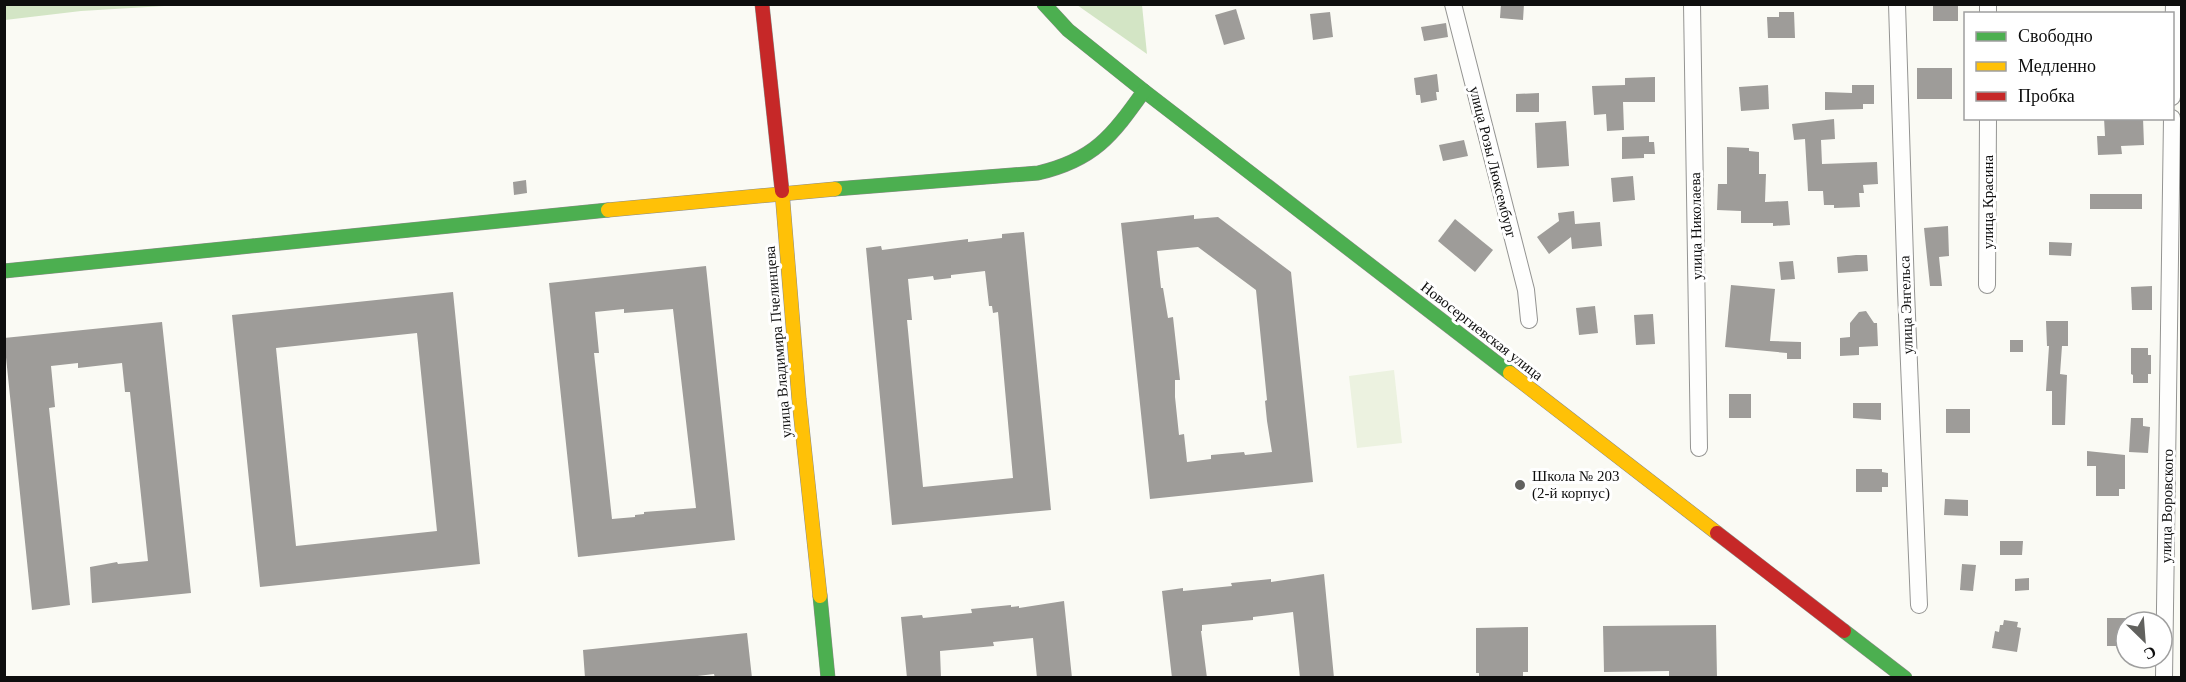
<svg xmlns="http://www.w3.org/2000/svg" width="2186" height="682" viewBox="0 0 2186 682" font-family="Georgia,serif">
	<style>
		.forest { fill: #d3e5c5 }
		.pitch { fill: #ecf2e0 }
		.building { fill: #9e9c99; fill-rule: evenodd }
		.lines { fill: none; stroke-linecap: round; stroke-linejoin: round }
		.street-casing { stroke: #949492; stroke-width: 18 }
		.fast-casing { stroke: #8b8b88; stroke-width: 15 }
		.slow-casing { stroke: #8b8b88; stroke-width: 15 }
		.jam-casing { stroke: #8b8b88; stroke-width: 15 }
		.street { stroke: #fefefd; stroke-width: 16 }
		.fast { stroke: #4caf50; stroke-width: 14 }
		.slow { stroke: #ffc107; stroke-width: 14 }
		.jam { stroke: #c62828; stroke-width: 14 }
		.poi-dot { fill: #61615e; stroke: #fff; stroke-width: 2 }
		.labels { text-anchor: middle; stroke-width: 6; stroke-linejoin: round; paint-order: stroke }
		.street-label { font-size: 15px; fill: #0e0e0e; stroke: #fff }
		.poi-label { font-size: 15px; fill: #0e0e0e; stroke: #fff; text-anchor: start }
	</style>
	<rect width="100%" height="100%" fill="#fafaf4"/>
	<!-- forest -->
	<g class="forest">
		<path d="M4,5L5,4L181,5L81,11L5,20Z"/>
		<path d="M1077,5H1142L1147,54Z"/>
	</g>
	<!-- pitch -->
	<path class="pitch" d="M1394,370L1402,443L1357,448L1349,376Z"/>
	<!-- building -->
	<g class="building">
		<path d="M1501,4H1524L1523,20L1500,18Z"/>
		<rect x="1933" y="4" width="25" height="17"/>
		<path d="M1236,9L1245,39L1224,45L1215,15Z"/>
		<path d="M1330,12L1333,37L1313,40L1310,14Z"/>
		<path d="M1779,12H1794L1795,38H1768L1767,17H1779Z"/>
		<path d="M1446,23L1448,37L1424,41L1421,27Z"/>
		<rect x="1917" y="68" width="35" height="31"/>
		<path d="M1437,74L1439,92H1436L1437,100L1421,103L1420,95H1416L1414,78Z"/>
		<path d="M1655,77V102H1623L1624,130L1607,131L1606,114L1594,115L1592,86L1625,85V78Z"/>
		<path d="M1768,85L1769,109L1741,111L1739,87Z"/>
		<path d="M1852,85H1874V104H1863V109L1825,110V92L1852,93Z"/>
		<path d="M1539,93V112H1516V94Z"/>
		<path d="M2104,118H2143L2144,145L2121,146L2122,154L2098,155L2097,136H2105Z"/>
		<path d="M1834,119L1835,139L1821,140L1822,164L1877,162L1878,184L1863,185L1864,193H1859L1860,207L1834,208V205H1824L1823,191H1808L1805,139L1794,140L1792,124Z"/>
		<path d="M1566,121L1569,166L1537,168L1535,123Z"/>
		<path d="M1649,136V142H1654L1655,154H1644V158L1622,159V137Z"/>
		<path d="M1464,140L1468,156L1443,161L1439,145Z"/>
		<path d="M1727,147L1749,148V151L1759,152V174H1766L1765,202L1788,201L1790,225L1773,226V223H1741V211L1717,210L1718,184H1727Z"/>
		<path d="M1633,176L1635,200L1613,202L1611,178Z"/>
		<path d="M526,180L527,193L514,195L513,182Z"/>
		<rect x="2090" y="194" width="52" height="15"/>
		<path d="M1574,211L1575,224L1600,222L1602,246L1572,249L1571,237L1549,254L1537,237L1559,221L1558,213Z"/>
		<path d="M1194,215V219L1218,217L1291,272L1313,482L1150,499L1121,223ZM1198,247L1256,290L1267,400L1265,401L1267,421L1272,452L1245,455L1244,452L1211,455V459L1187,462L1184,434L1179,435L1175,397V380H1180L1173,317L1168,318L1163,288H1161L1157,251Z"/>
		<path d="M1455,219L1493,250L1475,272L1438,241Z"/>
		<path d="M1948,226L1949,256L1939,257L1942,286H1930L1924,228Z"/>
		<path d="M1024,232L1051,510L892,525L866,248L881,246L882,250L968,239V242L1002,238V234ZM985,271L989,306H992L993,313L998,312L1013,478L923,487L907,320H912L908,279L933,276L934,280L951,278V275Z"/>
		<path d="M2049,242L2072,243L2071,256L2049,255Z"/>
		<path d="M1856,255H1867L1868,271L1838,273L1837,257Z"/>
		<path d="M1793,261L1795,279L1781,280L1779,262Z"/>
		<path d="M706,266L735,540L578,557L549,283ZM624,309V313L673,309L696,508L644,512V514L635,515V517L612,519L594,353H599L595,312Z"/>
		<path d="M1731,285L1775,289L1770,341L1801,342V359H1787V353L1725,347Z"/>
		<path d="M2152,286V310H2132L2131,287Z"/>
		<path d="M453,292L480,564L260,587L232,315ZM417,333L437,531L296,546L276,348Z"/>
		<path d="M1595,306L1598,333L1579,335L1576,308Z"/>
		<path d="M1866,311L1874,323H1877L1878,346L1859,347V355L1840,356V338L1850,337V323L1859,312Z"/>
		<path d="M1653,314L1655,344L1636,345L1634,315Z"/>
		<path d="M2046,321H2068V346H2062L2060,374L2067,375L2065,425H2052V391H2046L2049,346H2047Z"/>
		<path d="M162,322L191,593L92,603L90,567L117,562L118,564L148,561L130,392H125L122,363L78,368V363L51,366L55,407L49,408L70,605L32,610L4,338Z"/>
		<rect x="2010" y="340" width="13" height="12"/>
		<path d="M2131,348H2148V355H2151V374H2148V383H2133V375L2131,374Z"/>
		<rect x="1729" y="394" width="22" height="24"/>
		<path d="M1853,403H1881V420L1853,418Z"/>
		<rect x="1946" y="409" width="24" height="24"/>
		<path d="M2131,418H2143V426L2150,427L2148,453L2129,452Z"/>
		<path d="M2087,451L2125,455V489H2119V496H2096V466H2087Z"/>
		<path d="M1856,469H1882V472L1888,473V487H1882V492H1856Z"/>
		<path d="M1945,499L1968,500V516L1944,515Z"/>
		<path d="M2000,541H2023L2022,555H2000Z"/>
		<path d="M1962,564L1976,565L1973,591L1960,590Z"/>
		<path d="M1324,574L1334,678H1300L1293,612L1253,617V620L1202,625V631H1201L1207,678H1172L1162,591L1183,588V591L1232,586L1231,583L1271,579V582Z"/>
		<path d="M2029,578V590L2015,591V579Z"/>
		<path d="M1064,601L1072,678H1037L1033,638L993,642L994,646L940,651L941,678H907L901,617L922,615L923,618L972,613L971,609L1011,605V607L1019,606V608Z"/>
		<rect x="2107" y="618" width="19" height="28"/>
		<path d="M2004,620L2018,622L2017,627L2021,628L2017,652L1992,648L1995,631L1999,632L2000,625H2003Z"/>
		<path d="M1716,625L1717,678H1669V671L1604,672L1603,626Z"/>
		<path d="M1528,627V672H1523V678H1479V673H1476V628Z"/>
		<path d="M747,633L752,678H715L714,674L681,678H585L583,650Z"/>
	</g>
	<g class="lines">
		<defs>
			<g id="street">
				<path d="M1453,4L1526,290L1529,320"/>
				<path d="M1692,4L1699,448"/>
				<path d="M1897,4L1906,291L1919,605"/>
				<path d="M1988,14V4"/>
				<path d="M2172,97L2174,4"/>
				<path d="M1987,285L1988,118"/>
				<path d="M2164,678L2172,118"/>
			</g>
			<g id="fast">
				<path d="M1044,4L1068,30L1144,91L1510,373"/>
				<path d="M835,189L1038,173C1094,160 1112,136 1144,91"/>
				<path d="M4,271L608,210"/>
				<path d="M820,596L828,678"/>
				<path d="M1844,631L1905,678"/>
			</g>
			<g id="slow">
				<path d="M782,191L799,399L820,596"/>
				<path d="M608,210L835,189"/>
				<path d="M1510,373L1717,533"/>
			</g>
			<g id="jam">
				<path d="M762,4L782,191"/>
				<path d="M1717,533L1844,631"/>
			</g>
		</defs>
		<!-- street casing -->
		<use href="#street" class="street-casing"/>
		<!-- fast casing -->
		<use href="#fast" class="fast-casing"/>
		<!-- slow casing -->
		<use href="#slow" class="slow-casing"/>
		<!-- jam casing -->
		<use href="#jam" class="jam-casing"/>
		<!-- street -->
		<use href="#street" class="street"/>
		<!-- fast -->
		<use href="#fast" class="fast"/>
		<!-- slow -->
		<use href="#slow" class="slow"/>
		<!-- jam -->
		<use href="#jam" class="jam"/>
	</g>
	<!-- markers -->
	<circle class="poi-dot" cx="1520" cy="485" r="6"/>
	<g class="labels">
		<!-- street labels -->
		<g class="street-label">
			<text transform="translate(1493 162) rotate(76)" y="5">улица Розы Люксембург</text>
			<text transform="translate(1988 202) rotate(-90)" y="5">улица Красина</text>
			<text transform="translate(1696 226) rotate(-91)" y="5">улица Николаева</text>
			<text transform="translate(1906 305) rotate(-92)" y="5">улица Энгельса</text>
			<text transform="translate(1482 331) rotate(38)" y="5">Новосергиевская улица</text>
			<text transform="translate(778 342) rotate(-95)" y="5">улица Владимира Пчелинцева</text>
			<text transform="translate(2167 506) rotate(-89)" y="5">улица Воровского</text>
		</g>
		<!-- poi labels -->
		<g class="poi-label">
			<text x="1532" y="481">Школа № 203<tspan x="1532" dy="17">(2-й корпус)</tspan></text>
		</g>
	</g>
	<!-- border -->
	<rect width="2186" height="682" fill="none" stroke="#0e0e0e" stroke-width="12"/>
	<!-- legend -->
	<rect x="1964" y="12" width="210" height="108" fill="#ffffff" stroke="#9f9f9f" stroke-width="1.5"/>
	<rect x="1976" y="32" width="30" height="9" fill="#4caf50" stroke="#9f9f9f" stroke-width="1.5"/>
	<text x="2018" y="42" font-size="18" fill="#0e0e0e">Свободно</text>
	<rect x="1976" y="62" width="30" height="9" fill="#ffc107" stroke="#9f9f9f" stroke-width="1.5"/>
	<text x="2018" y="72" font-size="18" fill="#0e0e0e">Медленно</text>
	<rect x="1976" y="92" width="30" height="9" fill="#c62828" stroke="#9f9f9f" stroke-width="1.5"/>
	<text x="2018" y="102" font-size="18" fill="#0e0e0e">Пробка</text>
	<!-- north arrow -->
	<g transform="translate(2144 640) rotate(155)"><circle r="28" fill="#ffffff" stroke="#9f9f9f" stroke-width="1.5"/>
	<path d="M0-4.5L10 22L0 15L-10 22Z" fill="#61615e"/>
	<text y="-9" font-size="16" font-weight="bold" text-anchor="middle" fill="#0e0e0e">С</text>
	</g>
</svg>
